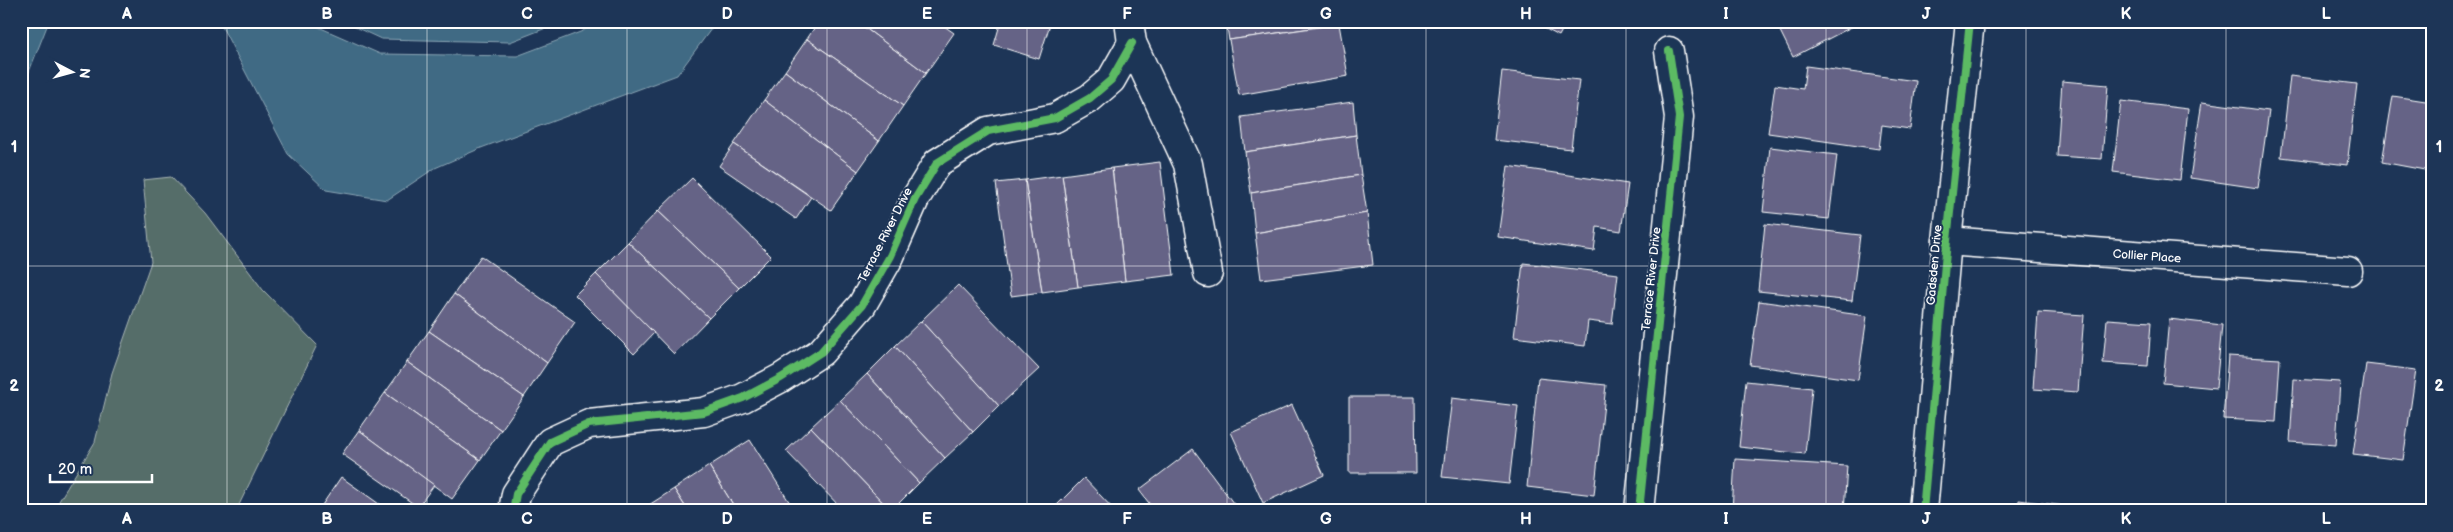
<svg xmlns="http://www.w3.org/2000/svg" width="2453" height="532" viewBox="0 0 2453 532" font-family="'Balsamiq Sans',sans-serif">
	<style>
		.green { fill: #546d69; stroke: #aab6b4 }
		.water { fill: #3f6b84; stroke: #8ca6b5 }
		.building { fill: #656486; stroke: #fff }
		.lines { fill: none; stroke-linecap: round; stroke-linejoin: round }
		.minor-casing { stroke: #fff; stroke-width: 31 }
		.minor { stroke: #1d3557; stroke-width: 28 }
		.cycleway-casing { stroke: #1d3557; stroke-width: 11 }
		.cycleway { stroke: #5cba63; stroke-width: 8 }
		.grid { fill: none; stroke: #fff; stroke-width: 1; stroke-opacity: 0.55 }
		.labels { text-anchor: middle; stroke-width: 4; stroke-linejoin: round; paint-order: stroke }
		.street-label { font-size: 12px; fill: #fff; stroke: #1d3557 }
		.neatline { fill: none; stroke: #fff; stroke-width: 2 }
		.grid-label { font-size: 16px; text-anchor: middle; font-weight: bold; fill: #fff }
	</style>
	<rect width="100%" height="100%" fill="#1d3557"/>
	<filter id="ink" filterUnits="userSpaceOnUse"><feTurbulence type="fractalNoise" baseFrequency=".02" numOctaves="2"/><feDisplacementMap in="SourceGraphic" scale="10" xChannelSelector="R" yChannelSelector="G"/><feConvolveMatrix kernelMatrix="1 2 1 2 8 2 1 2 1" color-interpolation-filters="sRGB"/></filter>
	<g filter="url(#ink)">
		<!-- green -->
		<path class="green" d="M171,177L205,213L263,290L317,345L236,511H53L95,442L112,373L151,262L143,180Z"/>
		<!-- water -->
		<g class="water">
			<path d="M21,21H49L21,92Z"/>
			<path d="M219,21H305L380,54L517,56L583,31L597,21H717L677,75L481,148L435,168L387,200L326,190L288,154Z"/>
			<path d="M342,21H564L510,42L381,39Z"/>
		</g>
		<!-- building -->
		<g class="building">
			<path d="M819,21H856L926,73L903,106L807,39Z"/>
			<path d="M856,21H937L954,33L926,73Z"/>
			<path d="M1001,21H1051L1039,59L994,45Z"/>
			<path d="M1226,21H1339V24L1229,40Z"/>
			<path d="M1531,21H1567L1559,36Z"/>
			<path d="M1775,21H1863L1793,57Z"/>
			<path d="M2398,21H2432V29L2397,25Z"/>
			<path d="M1339,24L1348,76L1239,95L1229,40Z"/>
			<path d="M807,39L903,106L879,141L785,71Z"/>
			<path d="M1806,66L1916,81L1910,129L1882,125L1879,149L1768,133L1775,85L1803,89Z"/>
			<path d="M785,71L879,141L858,171L764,100Z"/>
			<path d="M1502,71L1579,80L1571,149L1494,140Z"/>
			<path d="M2290,76L2357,84L2347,165L2281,157Z"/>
			<path d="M2062,81L2108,85L2102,159L2057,156Z"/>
			<path d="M2393,96L2432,102L2430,171L2382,162Z"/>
			<path d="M764,100L858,171L831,210L734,144Z"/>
			<path d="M2121,101L2188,109L2180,180L2113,172Z"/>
			<path d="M1353,102L1356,135L1245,152L1241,117Z"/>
			<path d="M2202,102L2269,111L2258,188L2190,178Z"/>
			<path d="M1356,135L1361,175L1251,193L1245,152Z"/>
			<path d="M734,144L811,197L796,219L719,166Z"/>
			<path d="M1770,147L1837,155L1829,219L1763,212Z"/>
			<path d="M1160,162L1174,275L1125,281L1112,168Z"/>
			<path d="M1508,166L1628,184L1621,231L1597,227L1594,251L1498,237Z"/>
			<path d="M1112,168L1125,281L1078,287L1062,175Z"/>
			<path d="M1062,175L1078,287L1042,292L1025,180Z"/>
			<path d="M1361,175L1367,213L1255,233L1251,193Z"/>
			<path d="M692,178L771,256L739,288L658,211Z"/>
			<path d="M1025,180L1042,292L1011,296L996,183Z"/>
			<path d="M658,211L739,288L709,318L628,242Z"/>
			<path d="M1367,213L1373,265L1261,279L1255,233Z"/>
			<path d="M1765,224L1860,235L1852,301L1758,291Z"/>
			<path d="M628,242L709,318L674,354L596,274Z"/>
			<path d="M481,256L575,322L547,363L454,294Z"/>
			<path d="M1523,263L1618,274L1612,324L1588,321L1585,346L1514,337Z"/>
			<path d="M596,274L654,333L634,354L575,295Z"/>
			<path d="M958,285L1039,369L999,406L921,321Z"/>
			<path d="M454,294L547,363L524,397L429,331Z"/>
			<path d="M1759,301L1867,316L1858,380L1750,365Z"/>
			<path d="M2038,312L2084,315L2078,392L2033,389Z"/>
			<path d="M2107,319L2151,322L2148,366L2103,363Z"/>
			<path d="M2169,319L2222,325L2216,388L2163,383Z"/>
			<path d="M921,321L999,406L973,432L895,346Z"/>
			<path d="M429,331L524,397L501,430L407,362Z"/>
			<path d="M895,346L973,432L945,458L867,374Z"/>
			<path d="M2228,356L2280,359L2276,422L2223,419Z"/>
			<path d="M407,362L501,430L480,460L385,393Z"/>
			<path d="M2366,364L2416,370L2403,460L2353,454Z"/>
			<path d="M867,374L945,458L919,483L840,400Z"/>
			<path d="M1538,378L1606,385L1594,495L1527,487Z"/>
			<path d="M2294,379L2340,382L2336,445L2290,442Z"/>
			<path d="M1746,381L1812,388L1805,454L1739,447Z"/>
			<path d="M385,393L480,460L452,499L359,430Z"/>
			<path d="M1349,397H1415L1416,473H1349Z"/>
			<path d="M1452,398L1518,406L1509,484L1442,477Z"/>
			<path d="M840,400L919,483L891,511L811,427Z"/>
			<path d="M1292,405L1324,475L1263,503L1231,432Z"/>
			<path d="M811,427L891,511H844L786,451Z"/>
			<path d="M359,430L434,485L418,507L342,454Z"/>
			<path d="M750,440L795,511H737L709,466Z"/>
			<path d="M1193,449L1239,511H1155L1139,490Z"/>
			<path d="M1735,459L1847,466L1844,511H1732Z"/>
			<path d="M709,466L737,511H688L674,489Z"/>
			<path d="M341,477L389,511H318Z"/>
			<path d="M1084,478L1115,511H1051Z"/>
			<path d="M674,489L688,511H641V510Z"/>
			<path d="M2019,500L2065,506V511H2018Z"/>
		</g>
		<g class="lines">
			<defs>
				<g id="minor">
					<path d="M1129,21L1132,43L1188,164L1208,273"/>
					<path d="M1947,241L2348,271"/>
					<path d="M513,511L516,494L550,442L589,424L704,412L743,398L781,378L821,352L862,305L890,256L915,199L937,163L988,131L1055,118L1090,98L1111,80L1132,43"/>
					<path d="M1639,511L1679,117L1669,51"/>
					<path d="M1923,511L1947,241L1970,21"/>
				</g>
			</defs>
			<!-- minor casing -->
			<use href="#minor" class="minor-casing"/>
			<!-- minor -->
			<use href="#minor" class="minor"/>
			<defs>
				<g id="cycleway">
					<path d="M513,511L516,494L550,442L589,424L704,412L743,398L781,378L821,352L862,305L890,256L915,199L937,163L988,131L1055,118L1090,98L1111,80L1132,43"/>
					<path d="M1639,511L1679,117L1669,51"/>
					<path d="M1923,511L1947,241L1970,21"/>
				</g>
			</defs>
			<!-- cycleway casing -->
			<use href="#cycleway" class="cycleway-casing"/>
			<!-- cycleway -->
			<use href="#cycleway" class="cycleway"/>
		</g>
	</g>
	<!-- grid -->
	<path class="grid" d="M227,21V511M427,21V511M627,21V511M827,21V511M1027,21V511M1227,21V511M1426,21V511M1626,21V511M1826,21V511M2026,21V511M2226,21V511M21,266H2432"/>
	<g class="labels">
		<!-- street labels -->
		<g class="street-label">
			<text transform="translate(885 235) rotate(-63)" y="4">Terrace River Drive</text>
			<text transform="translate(2147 256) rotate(4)" y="4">Collier Place</text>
			<text transform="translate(1934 265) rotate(-85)" y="4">Gadsden Drive</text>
			<text transform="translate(1651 279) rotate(-84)" y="4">Terrace River Drive</text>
		</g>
	</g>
	<!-- margin -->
	<rect width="2453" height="532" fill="none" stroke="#1d3557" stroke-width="55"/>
	<!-- north arrow -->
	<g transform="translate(72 72) rotate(96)" stroke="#1d3557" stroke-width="4" paint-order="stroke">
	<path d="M0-4L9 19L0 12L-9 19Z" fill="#ffffff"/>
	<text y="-8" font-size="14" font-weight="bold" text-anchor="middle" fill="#ffffff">N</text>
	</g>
	<!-- scale -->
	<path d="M50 474v8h102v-8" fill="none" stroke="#ffffff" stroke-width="2.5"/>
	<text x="58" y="474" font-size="15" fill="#ffffff" stroke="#1d3557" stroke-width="4" paint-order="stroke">20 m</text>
	<rect x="28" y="28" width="2398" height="476" class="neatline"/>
	<g class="grid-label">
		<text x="127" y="19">A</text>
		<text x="327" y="19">B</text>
		<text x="527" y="19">C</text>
		<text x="727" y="19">D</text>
		<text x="927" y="19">E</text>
		<text x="1127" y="19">F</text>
		<text x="1326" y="19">G</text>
		<text x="1526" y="19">H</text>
		<text x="1726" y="19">I</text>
		<text x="1926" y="19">J</text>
		<text x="2126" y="19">K</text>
		<text x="2326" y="19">L</text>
		<text x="14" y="152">1</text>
		<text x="2439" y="152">1</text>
		<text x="14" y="391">2</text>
		<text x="2439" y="391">2</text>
		<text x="127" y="524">A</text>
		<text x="327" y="524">B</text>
		<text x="527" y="524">C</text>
		<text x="727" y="524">D</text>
		<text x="927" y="524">E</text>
		<text x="1127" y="524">F</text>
		<text x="1326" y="524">G</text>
		<text x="1526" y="524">H</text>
		<text x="1726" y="524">I</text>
		<text x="1926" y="524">J</text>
		<text x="2126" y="524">K</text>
		<text x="2326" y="524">L</text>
	</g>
</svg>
